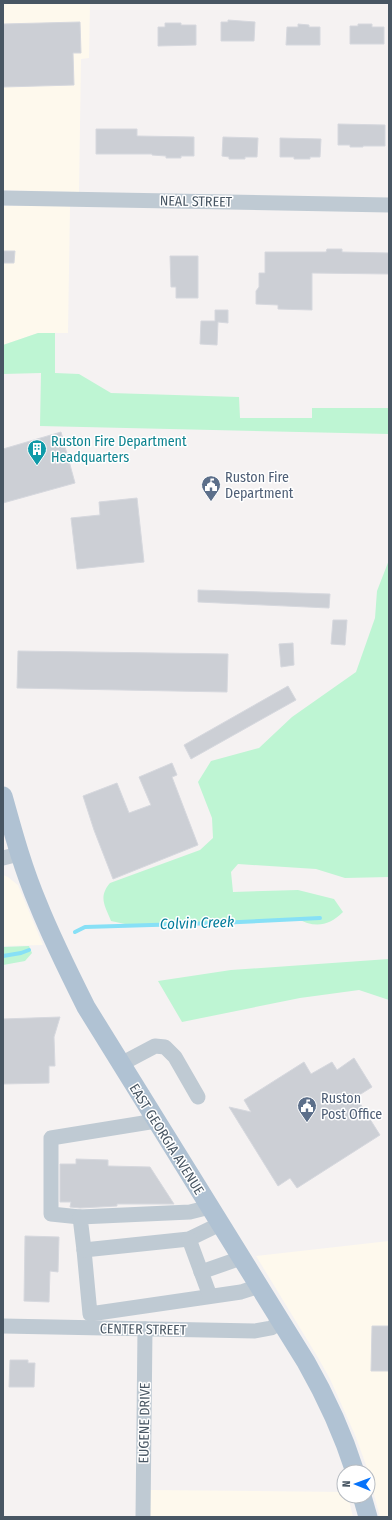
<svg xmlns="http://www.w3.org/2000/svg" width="392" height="1520" viewBox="0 0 392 1520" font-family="'Fira Sans Condensed',sans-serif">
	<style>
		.commercial { fill: #fef9ed }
		.green { fill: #bef5d3 }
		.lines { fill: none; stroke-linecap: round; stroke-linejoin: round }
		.stream { stroke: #87e0f6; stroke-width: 4 }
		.building { fill: #cccfd5; stroke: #d6d8de }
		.minor { stroke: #bfcad3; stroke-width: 15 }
		.major { stroke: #b0c2d3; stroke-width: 19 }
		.labels { text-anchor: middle; stroke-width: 3; stroke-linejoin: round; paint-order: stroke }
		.street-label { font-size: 14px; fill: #485663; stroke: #fff }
		.culture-label { font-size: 14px; fill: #0d838f; stroke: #fff; text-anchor: start }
		.service-label { font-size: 14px; fill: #4e5e75; stroke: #fff; text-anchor: start }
		.water-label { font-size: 15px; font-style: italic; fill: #037c9b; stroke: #fff }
	</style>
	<rect width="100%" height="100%" fill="#f5f2f2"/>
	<!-- commercial -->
	<g class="commercial">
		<path d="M3,3H90L89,58L81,59L79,192L3,190Z"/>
		<path d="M3,206H70L68,333H38L3,345Z"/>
		<path d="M3,875L8,877L18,885L43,945L3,946Z"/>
		<path d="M389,1241V1517H380L366,1465L355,1435L330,1379L317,1356L256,1256Z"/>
		<path d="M150,1490L344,1492V1496H348L353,1517H149Z"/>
	</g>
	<!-- green -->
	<g class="green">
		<path d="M38,333H55V373L79,374L111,393L239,397L240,418H312V408H389V434L40,426L41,373L3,374V345Z"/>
		<path d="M389,560V877L345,878L316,869L238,864L231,872L233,892L298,890L334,899L343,912C328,927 314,928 296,918L219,924L139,927L111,921C105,906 98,897 110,883L200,850L213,838L212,818L198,782L211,761L259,748L292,717L356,672L375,618L377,591Z"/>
		<path d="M29,946L32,953L25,961L3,965V947Z"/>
		<path d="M389,959V1000L359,990L300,998L182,1022L158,981L231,970Z"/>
	</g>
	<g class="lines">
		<!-- stream -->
		<g class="stream">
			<path d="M75,932L85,927L218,923L320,918"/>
			<path d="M3,956L21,953L29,950"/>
		</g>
	</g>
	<!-- building -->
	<g class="building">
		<path d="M228,20L255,22L254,41H221V22H228Z"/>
		<path d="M80,22L81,53H73L74,85L3,87V24Z"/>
		<path d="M165,23H181V25H196V45L158,46V27H165Z"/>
		<path d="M298,24L309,25V27H320V45H286L287,27H298Z"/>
		<path d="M358,24H372V27H384V44H350V26H358Z"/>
		<path d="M338,124L385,125V146H363V147H350V145H338Z"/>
		<path d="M96,129H137V136L194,137V156H181V158H166V156L152,155V154H96Z"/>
		<path d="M223,137L258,138L257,157H245V159H229V157L222,156Z"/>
		<path d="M280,138L321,139L320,157H310V159H294V157H280Z"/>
		<path d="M327,249H342V252L389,253V274L312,273V310L278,309V305L256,304V291L259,287V273H265V252H326Z"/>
		<path d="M3,251H15L14,263H3Z"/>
		<path d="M170,256H198V298H176V287H171Z"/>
		<path d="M215,310H228V323L218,322L217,345L200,344L201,321H215Z"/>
		<path d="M61,432L75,483L3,503V449Z"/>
		<path d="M137,498L144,562L77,569L71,518L100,515L99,502Z"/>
		<path d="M198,590L330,594L329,608L198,602Z"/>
		<path d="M333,620H347L345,645L331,644Z"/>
		<path d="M293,643L294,665L281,667L279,644Z"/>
		<path d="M18,651L228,654L227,692L17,688Z"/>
		<path d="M288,686L296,700L191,759L184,745Z"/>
		<path d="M172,763L177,775L172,777L198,845L113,879L94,830L83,796L117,783L129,813L151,805L139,777Z"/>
		<path d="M60,1017L54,1037L55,1066H49V1083L3,1084V1019Z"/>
		<path d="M354,1058L372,1087L356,1097L380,1135L297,1188L290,1178L278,1186L229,1107L251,1112L244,1100L304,1062L311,1074L332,1062L337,1070Z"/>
		<path d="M76,1159L108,1160V1166L150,1167L174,1204H117V1206L80,1208L70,1207L71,1202H60V1164H76Z"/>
		<path d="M25,1236L59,1237L58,1272L50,1271L49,1302L24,1301Z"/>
		<path d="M372,1326H389V1371H371Z"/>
		<path d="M10,1360H28V1363H35L34,1387H9Z"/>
	</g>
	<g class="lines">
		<!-- minor -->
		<g class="minor">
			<path d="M3,198L389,205"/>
			<path d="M3,858L19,854"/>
			<path d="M121,1064L155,1046L165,1047L175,1057L198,1097"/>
			<path d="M80,1217L51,1214V1138L156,1121"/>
			<path d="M220,1224L189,1239L84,1250L90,1314L241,1292L259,1286"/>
			<path d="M189,1239L210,1296"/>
			<path d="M84,1250L80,1217L190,1212L210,1207"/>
			<path d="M201,1272L241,1258"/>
			<path d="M3,1326L255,1331L271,1328L281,1322"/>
			<path d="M143,1517L145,1329"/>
		</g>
		<!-- major -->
		<g class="major">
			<path d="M3,796C13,832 23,869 38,904C52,939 69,973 86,1007L306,1362C326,1397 343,1434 355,1472"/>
			<path d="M362,1496L368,1517"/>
		</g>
	</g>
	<!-- icons -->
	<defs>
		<symbol id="building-pin" viewBox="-11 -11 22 30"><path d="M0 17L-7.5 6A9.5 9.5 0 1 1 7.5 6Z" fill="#0f9aa8" stroke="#fff"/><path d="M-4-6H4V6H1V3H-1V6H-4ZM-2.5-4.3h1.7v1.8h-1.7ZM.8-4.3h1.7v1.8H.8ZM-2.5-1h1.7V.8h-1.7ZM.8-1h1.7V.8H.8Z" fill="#fff"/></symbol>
		<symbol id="civic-pin" viewBox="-11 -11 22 30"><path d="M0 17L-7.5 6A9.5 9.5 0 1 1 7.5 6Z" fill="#5c6f8a" stroke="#fff"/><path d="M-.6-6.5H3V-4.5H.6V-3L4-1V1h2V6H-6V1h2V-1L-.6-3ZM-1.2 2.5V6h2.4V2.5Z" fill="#fff"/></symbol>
	</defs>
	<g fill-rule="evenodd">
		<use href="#building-pin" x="26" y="438" width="22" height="30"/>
		<use href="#civic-pin" x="200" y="474" width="22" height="30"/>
		<use href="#civic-pin" x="296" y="1095" width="22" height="30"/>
	</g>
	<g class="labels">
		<!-- street labels -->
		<g class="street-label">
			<text transform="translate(196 201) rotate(1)" y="5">NEAL STREET</text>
			<text transform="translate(167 1139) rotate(58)" y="5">EAST GEORGIA AVENUE</text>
			<text transform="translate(143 1329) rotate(1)" y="5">CENTER STREET</text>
			<text transform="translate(144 1423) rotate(-89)" y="5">EUGENE DRIVE</text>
		</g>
		<!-- culture labels -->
		<g class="culture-label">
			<text x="51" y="446">Ruston Fire Department<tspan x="51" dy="16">Headquarters</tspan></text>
		</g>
		<!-- service labels -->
		<g class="service-label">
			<text x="225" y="482">Ruston Fire<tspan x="225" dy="16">Department</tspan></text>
			<text x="321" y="1103">Ruston<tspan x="321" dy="16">Post Office</tspan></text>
		</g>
		<!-- water labels -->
		<g class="water-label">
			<text transform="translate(197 923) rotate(-2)" y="5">Colvin Creek</text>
		</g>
	</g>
	<!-- border -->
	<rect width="392" height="1520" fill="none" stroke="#485663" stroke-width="8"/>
	<!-- north arrow -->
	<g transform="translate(356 1484) rotate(271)"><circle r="19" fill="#ffffff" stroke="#b6bbc1"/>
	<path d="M0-3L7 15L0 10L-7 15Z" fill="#0773fa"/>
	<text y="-6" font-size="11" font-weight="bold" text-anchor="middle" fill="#485663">N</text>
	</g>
</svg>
